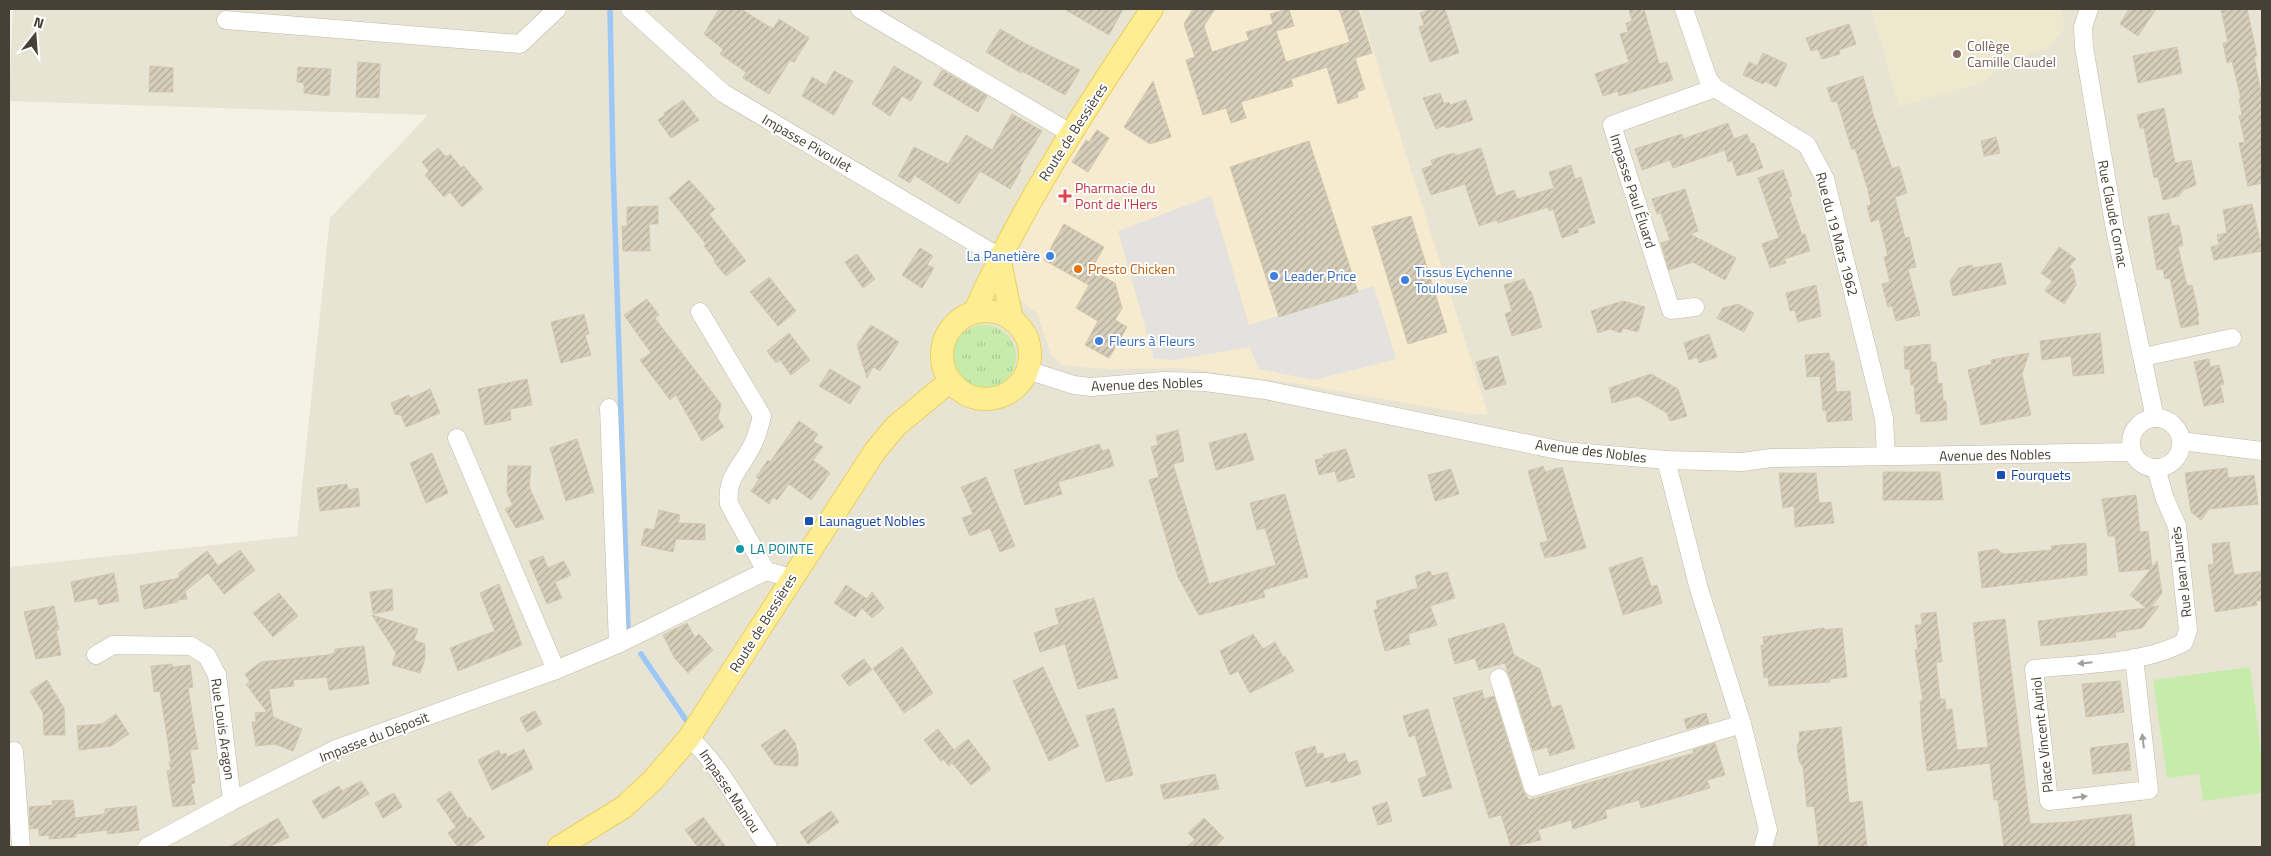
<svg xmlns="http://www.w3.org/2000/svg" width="2271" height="856" viewBox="0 0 2271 856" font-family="'Titillium Web',sans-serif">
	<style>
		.residential { fill: #e8e4d3 }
		.commercial { fill: #f7ebcf }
		.education { fill: #eee8ce }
		.grass { fill: url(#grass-tufts) }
		.pitch { fill: #c7ebab }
		.parking { fill: #e4e2de }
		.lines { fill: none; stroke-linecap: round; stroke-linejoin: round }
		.stream { stroke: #9dc7f4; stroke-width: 5.5 }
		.building { fill: url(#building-hatch); stroke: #d1c7ad }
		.minor-casing { stroke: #c0baa7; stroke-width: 19 }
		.major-casing { stroke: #ebd05c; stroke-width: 24 }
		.minor { stroke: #fff; stroke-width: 18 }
		.major { stroke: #ffed93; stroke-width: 22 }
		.oneway { fill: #a2a09a }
		.education-dot { fill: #8d6e63; stroke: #fff; stroke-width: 2 }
		.health-dot { fill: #e0444e; stroke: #fff; stroke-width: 2 }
		.shop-dot { fill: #3f7fe0; stroke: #fff; stroke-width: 2 }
		.food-dot { fill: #e8710a; stroke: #fff; stroke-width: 2 }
		.transit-dot { fill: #1a4fb4; stroke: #fff; stroke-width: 2 }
		.culture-dot { fill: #0f9aa8; stroke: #fff; stroke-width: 2 }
		.labels { text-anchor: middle; stroke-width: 4; stroke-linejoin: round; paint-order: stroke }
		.education-label { font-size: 14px; fill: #785e54; stroke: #fff; text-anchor: start }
		.street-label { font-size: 14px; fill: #464134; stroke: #fff }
		.health-label { font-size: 14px; fill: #be3a42; stroke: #fff; text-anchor: start }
		.shop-label { font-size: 14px; fill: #366cbe; stroke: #fff; text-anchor: start }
		.food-label { font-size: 14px; fill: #c56008; stroke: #fff; text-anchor: start }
		.transit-label { font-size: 14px; fill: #164399; stroke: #fff; text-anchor: start }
		.culture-label { font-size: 14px; fill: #0d838f; stroke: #fff; text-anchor: start }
	</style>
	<defs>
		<pattern id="grass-tufts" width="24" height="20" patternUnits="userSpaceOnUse" patternTransform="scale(1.25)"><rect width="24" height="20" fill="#c7ebab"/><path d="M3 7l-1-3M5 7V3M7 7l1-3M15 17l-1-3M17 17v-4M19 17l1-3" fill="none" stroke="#accb94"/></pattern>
		<pattern id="building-hatch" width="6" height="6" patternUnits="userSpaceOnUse" patternTransform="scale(1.25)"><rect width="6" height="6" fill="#d6ceba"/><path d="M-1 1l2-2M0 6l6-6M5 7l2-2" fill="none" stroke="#afa998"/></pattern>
	</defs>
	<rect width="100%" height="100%" fill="#f4f1e5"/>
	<!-- residential -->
	<path class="residential" d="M13,9H2262V847H9V567L297,536L330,218L428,115L9,101Z"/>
	<!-- commercial -->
	<path class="commercial" d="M1164,9H1360L1488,414H1469L1294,383L1182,368L1106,369L1062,365L1051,354L1037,313L1013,295L1009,275L1014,248L1079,138Z"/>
	<!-- education -->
	<path class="education" d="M1871,9H2061L2065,27L2048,49L2010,60L1981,84L1899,106Z"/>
	<!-- grass -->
	<circle class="grass" cx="984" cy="357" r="32"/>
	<!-- pitch -->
	<path class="pitch" d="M2250,667L2262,759V793L2203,801L2199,774L2167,778L2153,680Z"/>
	<!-- parking -->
	<path class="parking" d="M1211,196L1249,325L1374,286L1396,359L1314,380L1258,369L1250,347L1176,360L1154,359L1118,231Z"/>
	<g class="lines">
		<!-- stream -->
		<g class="stream">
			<path d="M610,9L613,165L628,629"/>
			<path d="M641,654L688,723"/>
		</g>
	</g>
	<!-- building -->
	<g class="building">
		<path d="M719,9H741L773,29L779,19L809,38L794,62L790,60L769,94L743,78L746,72L720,54L723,49L704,34Z"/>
		<path d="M1064,9H1123L1109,35Z"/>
		<path d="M1193,9H1215L1204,26L1212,52L1249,40L1246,32L1273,24L1270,14L1289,9L1294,26L1276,31L1286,62L1350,42L1339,9H1358L1372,53L1355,58L1365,89L1357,92L1358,97L1338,104L1327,67L1291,79L1293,86L1241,102L1246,118L1231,123L1226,108L1203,115L1186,60L1195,57L1184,24Z"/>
		<path d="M1432,9H1445L1459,53L1430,62L1419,27L1424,25L1420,13Z"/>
		<path d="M1629,9H1644L1659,64L1667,62L1673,80L1619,96L1618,91L1603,96L1595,74L1629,62L1620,34L1628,32L1626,23L1632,21Z"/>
		<path d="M2129,9H2156L2138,36L2120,24Z"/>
		<path d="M2221,9H2247L2257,56L2254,57L2262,98V183L2248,186L2239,143L2245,142L2239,116L2242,115L2239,99H2241L2232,61L2227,63L2223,43L2228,42Z"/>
		<path d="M1849,24L1856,44L1839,50L1840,54L1822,59L1818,49L1811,51L1806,38Z"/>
		<path d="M1000,29L1026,44L1080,70L1065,95L1022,71L1021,73L986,52Z"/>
		<path d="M2177,47L2182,73L2138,83L2133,56Z"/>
		<path d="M1763,53L1787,64L1776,87L1765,81L1763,84L1743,75L1749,62L1757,66Z"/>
		<path d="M358,62L380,64L379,98L356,97Z"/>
		<path d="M150,66L173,68V92H149Z"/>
		<path d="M894,66L922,82L911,101L902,96L890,116L872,104Z"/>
		<path d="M298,67L331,69L329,96L304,93V83L297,82Z"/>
		<path d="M942,70L987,96L978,112L933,85Z"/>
		<path d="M834,71L853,81L834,115L802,96L812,77L826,85Z"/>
		<path d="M1863,76L1872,108H1871L1892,169L1899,166L1907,193L1895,197L1905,238L1909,237L1916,267L1908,269L1920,315L1896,321L1892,306L1888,307L1882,284L1890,282L1884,257L1888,256L1879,219L1871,222L1867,206L1871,205L1868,190L1855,148L1852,150L1837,101L1832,102L1827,88Z"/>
		<path d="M1153,81L1171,137L1150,144L1124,127Z"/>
		<path d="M1440,93L1444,104L1449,102L1450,105L1466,100L1473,120L1446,128L1445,125L1436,129L1423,98Z"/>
		<path d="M683,100L699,120L671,138L658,120L665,115L664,113Z"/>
		<path d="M2164,108L2175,163L2191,160L2196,185L2183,190L2179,196L2163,200L2158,177L2154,178L2144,128H2140L2137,115Z"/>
		<path d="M1012,114L1042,131L1019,169L1021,170L1010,189L980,171L959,204L914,175L910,183L898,176L914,147L948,164L966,135L992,150Z"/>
		<path d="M1728,123L1734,139L1747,134L1751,144L1754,143L1763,168L1737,176L1732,160L1728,162L1725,150L1673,168L1670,160L1642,170L1635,149L1682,134L1683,139Z"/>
		<path d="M1097,130L1109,138L1088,172L1072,162L1086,140L1089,142Z"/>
		<path d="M1996,137L2000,153L1984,156L1981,141Z"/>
		<path d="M1309,141L1358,292L1279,317L1230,167Z"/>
		<path d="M438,148L446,157L450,154L461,168L464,166L483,189L462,207L450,192L444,197L425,175L429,171L422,162Z"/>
		<path d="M1481,148L1496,196L1514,190L1517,199L1554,188L1549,172L1571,165L1575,179L1581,177L1595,223L1577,229L1579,232L1562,238L1553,209L1549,211L1548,207L1498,223L1497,220L1479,226L1465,184L1431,195L1422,169L1433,165L1431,160L1454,153L1455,156Z"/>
		<path d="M1783,170L1792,196L1789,197L1802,235L1805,234L1810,251L1784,259L1786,263L1770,268L1762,244L1779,238L1758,178Z"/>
		<path d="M689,180L715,209L709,214L746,261L726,276L714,262L715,260L704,246L706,244L669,198Z"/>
		<path d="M1685,189L1698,231L1690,234L1736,258L1725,280L1693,262L1669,270L1661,243L1670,240L1661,213L1657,214L1652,199Z"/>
		<path d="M2252,204L2262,251L2214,260L2211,247L2219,245L2217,235L2227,233L2223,210Z"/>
		<path d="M658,206V224H649L650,251H623L622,226H627V207Z"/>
		<path d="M2169,213L2172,226L2179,225L2183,245L2178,247L2182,264L2187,286L2192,285L2199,316H2197L2199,324L2181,328L2170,278L2165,279L2163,269L2157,270L2148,217Z"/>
		<path d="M1411,216L1447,332L1408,344L1372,227Z"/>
		<path d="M1064,224L1104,247L1091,270L1115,283L1122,308L1115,320L1127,327L1109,358L1085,345L1098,321L1076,308L1089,285L1044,260Z"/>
		<path d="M2059,247L2076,259L2069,267L2073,270L2076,285L2064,304L2045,291L2052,281L2041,273Z"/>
		<path d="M920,248L933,256L927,265L934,268L922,288L902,275Z"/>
		<path d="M857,254L875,279L863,288L845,262Z"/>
		<path d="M2001,263L2006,284L1953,296L1950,281L1959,268L1972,265L1973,268Z"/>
		<path d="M769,277L796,311L778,326L750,292Z"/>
		<path d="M1524,279L1529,292L1531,291L1542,327L1512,336L1505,314L1512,311L1504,285Z"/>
		<path d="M1816,285L1821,316L1798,322L1795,310L1790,311L1786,293Z"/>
		<path d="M647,299L659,315L655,318L660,325L721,404L718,418L724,427L702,441L676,395L670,400L640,360L651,353L624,315Z"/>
		<path d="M1623,301L1645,307L1638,332L1623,328L1621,333L1610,329L1598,333L1591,311Z"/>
		<path d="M1738,304L1754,313L1744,332L1717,318L1723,308Z"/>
		<path d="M584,314L589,334L585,335L591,355L561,363L551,322Z"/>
		<path d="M871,325L899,342L880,371L873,367L867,378L857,345Z"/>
		<path d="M789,333L810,360L791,375L780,360L776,363L767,351Z"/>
		<path d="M2100,333L2104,373L2073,376L2071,356L2042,360L2040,341Z"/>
		<path d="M1709,334L1717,357L1699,363L1697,357L1689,360L1684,343Z"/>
		<path d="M1930,344L1931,362H1936L1938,384L1942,383L1943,401H1946L1947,420L1921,422L1920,413L1916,414L1914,385H1911L1910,369H1905L1904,347Z"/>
		<path d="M1829,353L1830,361H1834L1836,392L1850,391L1852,420L1827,422L1826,410L1823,411L1820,376L1807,377L1805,355Z"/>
		<path d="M2029,353L2022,374L2031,415L1981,425L1968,370L1992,364L1991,360Z"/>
		<path d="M1498,356L1506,384L1485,390L1476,362Z"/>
		<path d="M2209,359L2210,367L2219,365L2224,384L2220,385L2224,402L2204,406L2194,362Z"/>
		<path d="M830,369L861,387L850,404L819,386Z"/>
		<path d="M1651,374L1678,389L1687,416L1670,421L1667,413L1638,396L1612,403L1609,388Z"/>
		<path d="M527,379L532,405L510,409L511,420L485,425L478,389Z"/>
		<path d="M430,389L440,413L406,427L401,415L395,414L391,403L409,395L411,398Z"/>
		<path d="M799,421L818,434L813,441L823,447L813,460L830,473L811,500L789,484L777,500L773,497L769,504L751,491L759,479L756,477L768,460L770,462Z"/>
		<path d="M1178,430L1184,461L1173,464L1209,584L1276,565L1265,528L1257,530L1250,503L1285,494L1308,577L1263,590L1265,597L1199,615L1178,577L1149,480L1159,477L1151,447L1158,445L1156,436Z"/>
		<path d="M1246,433L1254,460L1216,470L1209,443Z"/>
		<path d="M577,439L594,492L566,501L550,448Z"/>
		<path d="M1099,444L1102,451L1109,449L1114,466L1058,482L1062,494L1025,505L1014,470Z"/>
		<path d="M1346,449L1355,477L1338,482L1335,471L1319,475L1315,460L1324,458L1323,455Z"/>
		<path d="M432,453L448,493L426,503L410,463Z"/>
		<path d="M508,466H531L529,487L544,519L516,528L505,509L513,505L507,493Z"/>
		<path d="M1543,466L1545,472L1562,467L1586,548L1553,557V556L1545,558L1540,543L1548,541L1528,471Z"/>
		<path d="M2227,468L2228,478L2254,475L2258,504L2209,509L2201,520L2191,512L2185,473Z"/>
		<path d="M1451,469L1459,494L1435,501L1428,475Z"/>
		<path d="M1883,472H1940L1943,500H1883Z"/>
		<path d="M1779,473H1816L1819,503L1831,502L1834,523L1795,527L1794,506L1783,508Z"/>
		<path d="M986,477L1015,546L1000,552L990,528L970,536L962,518L973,514L961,487Z"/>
		<path d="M347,484L348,490L358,488L360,506L320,511L317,488Z"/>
		<path d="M2136,495L2140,532L2148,531L2152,567L2157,561L2162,593L2151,607L2159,606L2142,628L2115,632L2116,637L2041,646L2038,621L2146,608L2130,595L2151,569L2119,572L2115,536H2108L2102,499Z"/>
		<path d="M659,510L680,515L678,523L705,524V540L676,539L673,552L641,545L645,528L654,530Z"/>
		<path d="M2229,542L2234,575L2262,571V601H2256L2257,605L2215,612L2208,565L2214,564L2212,544Z"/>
		<path d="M2086,543L2087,575L1982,588L1978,552L1997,549L2003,554L2018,553L2052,550L2051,546Z"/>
		<path d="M240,550L255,570L224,594L208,573L185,591L187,599L178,600V602L144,609L140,586L179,578V573L207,551L218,566Z"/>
		<path d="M543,556L548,568L564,561L571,575L555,582L562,598L547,604L529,561Z"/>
		<path d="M1642,557L1651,587L1657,585L1662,603L1623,615L1609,568Z"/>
		<path d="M1430,571L1432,576L1447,572L1455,598L1430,606L1437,625L1408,634L1410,644L1385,651L1374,610L1378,609L1376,601L1418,588L1415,576Z"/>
		<path d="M114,573L119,601L99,605L97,598L75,602L71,582Z"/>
		<path d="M499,584L522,645L458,671L450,648L495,631L480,593Z"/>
		<path d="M846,585L867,599L872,592L884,608L872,618L862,608L855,617L834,603Z"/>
		<path d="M392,589L393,610L373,614L370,592Z"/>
		<path d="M279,593L298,616L273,637L253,613Z"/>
		<path d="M1094,598L1118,678L1078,689L1065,644L1040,652L1034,633L1059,624L1055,609Z"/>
		<path d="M54,606L59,630H56L61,655L36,659L24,612Z"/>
		<path d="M1936,612L1942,662H1936L1940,699H1945L1946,710L1952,709L1957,750L1988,747L1973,623L2005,619L2030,824L2069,822L2131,814L2135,846L2004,847L1998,800H1994L1990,763L1927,771L1922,732L1920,701H1923L1915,650L1918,649L1915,625H1922L1921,614Z"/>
		<path d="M372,615L418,629L414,640L425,644V659L420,673L392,665L396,653Z"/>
		<path d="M687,623L695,638L699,634L713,650L688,673L674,657L663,635Z"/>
		<path d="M1504,623L1514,655L1540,669L1552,708L1561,705L1575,748L1550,756L1547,747L1533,751L1505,663L1479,670L1475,658L1455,664L1448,639Z"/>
		<path d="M1824,628V630L1842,628L1847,677L1830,679V682L1769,686L1768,677L1764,678L1761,645H1764L1763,637Z"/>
		<path d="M1253,634L1263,649L1275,642L1283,657L1285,656L1294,671L1250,693L1238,671L1230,675L1220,651Z"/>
		<path d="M364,646L369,684L329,690L327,677L293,680L294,686L269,689L273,717L302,729L293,751L275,744L256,746L252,722H256L255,713L267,712L246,684L250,682L245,674L261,662L327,655L335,653V649Z"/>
		<path d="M902,647L933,693L904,713L873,668Z"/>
		<path d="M864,659L872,670L849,686L841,675Z"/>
		<path d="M172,664V667L190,665L193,687L188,688L198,749L190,750L195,783L191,784L195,804L173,807L167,771L171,770L169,762H171L160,691L154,692L151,666Z"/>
		<path d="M1043,667L1079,746L1049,761L1013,681Z"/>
		<path d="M47,680L64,708L65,735H44L43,713L30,691Z"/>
		<path d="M2120,681L2124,712L2086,717L2082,684Z"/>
		<path d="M1482,690L1484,699L1494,696L1523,790L1529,800L1694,753L1693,750L1715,743L1725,775L1707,780L1710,788L1641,808L1639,800L1605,810L1607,818L1573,829L1571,820L1538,830L1541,840L1511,847L1501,815L1489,818L1453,698Z"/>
		<path d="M1114,708L1133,775L1106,782L1086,716Z"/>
		<path d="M1428,709L1452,788L1423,797L1418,779L1427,776L1415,735L1409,737L1403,716Z"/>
		<path d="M535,711L542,724L527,732L520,718Z"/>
		<path d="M1706,713L1709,723L1687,729L1684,719Z"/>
		<path d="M116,714L129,734L111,746L79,750L77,726L102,724Z"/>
		<path d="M1841,727L1849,803L1862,801L1867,847H1819L1814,806L1807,807L1803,767L1799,761L1797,746L1800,740L1799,732Z"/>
		<path d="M785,729L795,743L798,754V766L775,765L761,745Z"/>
		<path d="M938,729L954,750L968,739L991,769L971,785L952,763L949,766L943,759L941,761L924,740Z"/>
		<path d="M2128,743L2131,770L2093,774L2090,748Z"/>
		<path d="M1315,746L1317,754L1323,753L1324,759L1345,753L1348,763L1357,760L1361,774L1331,783L1330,780L1306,787L1295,752Z"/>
		<path d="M524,749L533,769L492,790L478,760L499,750L501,755L506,753L507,757Z"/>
		<path d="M1215,774L1219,789L1164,799L1160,785Z"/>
		<path d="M361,781L369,794L323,819L312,801L339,786L342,791Z"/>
		<path d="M450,791L468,819L470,817L485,837L470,847H458L448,833L456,827L437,800Z"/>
		<path d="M394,793L402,807L383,818L375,803Z"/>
		<path d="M73,800L75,818L105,814V809L136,806L139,830L108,834L107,830L76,834V837L49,839V835L39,836V828L30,829L29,807L53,805L52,801Z"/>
		<path d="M1387,802L1392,821L1378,825L1372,807Z"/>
		<path d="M831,811L839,822L808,844L800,832Z"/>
		<path d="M703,817L726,847H698L685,830Z"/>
		<path d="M278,818L289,837L269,847H229Z"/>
		<path d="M1204,818L1224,838L1215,847H1186L1195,840L1188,833Z"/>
	</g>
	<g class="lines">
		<defs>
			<g id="minor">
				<path d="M630,9L723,93L999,257"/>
				<path d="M860,9L1072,134"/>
				<path d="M1684,9L1708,79L1715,88L1807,145L1825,179L1884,418L1886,456"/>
				<path d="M2089,9L2083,27L2084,47L2097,124L2114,224L2155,418"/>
				<path d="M226,20L520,44L557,9"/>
				<path d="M1695,307L1671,310L1612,125L1715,88"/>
				<path d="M700,312L762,416C760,424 758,432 755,439C746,464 725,475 729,504L766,571L792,578"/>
				<path d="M2143,357L2232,338"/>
				<path d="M1027,370L1074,385L1091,387L1163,381L1205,382L1265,390L1563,451L1666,460L1742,462L1771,458L2132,452"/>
				<path d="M609,408L618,644"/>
				<circle cx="2156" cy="443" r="25"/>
				<path d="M457,438L556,670"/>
				<path d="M2181,441L2262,451"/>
				<path d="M96,655L113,645L191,646L207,656L217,675L232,801"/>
				<path d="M2134,658L2149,790L2049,801L2034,669C2078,664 2146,664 2184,642L2188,630L2177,526L2165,499L2156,468"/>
				<path d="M1499,678L1533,787L1742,724L1699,589L1666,460"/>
				<path d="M1742,724L1768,830L1763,847"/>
				<path d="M689,738C716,759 747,817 768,847"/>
				<path d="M14,751L21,847"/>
				<path d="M147,847L232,801L336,749L556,670L618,644L766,571"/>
			</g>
			<g id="major">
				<path d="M999,257L1012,320"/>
				<circle cx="986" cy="355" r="44"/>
				<path d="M974,313C1022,205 1087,106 1152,9"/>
				<path d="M559,847L624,807L653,780L689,738L875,451L896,426L950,381"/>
			</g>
		</defs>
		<!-- minor casing -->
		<use href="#minor" class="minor-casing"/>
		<!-- major casing -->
		<use href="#major" class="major-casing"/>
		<!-- minor -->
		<use href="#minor" class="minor"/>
		<!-- major -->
		<use href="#major" class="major"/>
	</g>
	<!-- one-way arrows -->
	<defs><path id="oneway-solid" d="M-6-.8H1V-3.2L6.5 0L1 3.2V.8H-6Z" transform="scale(1.25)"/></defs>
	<g class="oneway">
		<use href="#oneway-solid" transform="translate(2085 663) rotate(174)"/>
		<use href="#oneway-solid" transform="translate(2143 741) rotate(-97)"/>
		<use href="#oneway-solid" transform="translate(2080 797) rotate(-7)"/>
	</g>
	<!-- markers -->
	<circle class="education-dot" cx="1957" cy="54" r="5"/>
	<path class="health-dot" d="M1062.5 188.5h5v5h5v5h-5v5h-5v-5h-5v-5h5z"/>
	<g class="shop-dot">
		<circle cx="1050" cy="256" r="5"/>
		<circle cx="1274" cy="276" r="5"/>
		<circle cx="1405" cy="280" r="5"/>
		<circle cx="1099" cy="341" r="5"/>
	</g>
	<circle class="food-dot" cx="1078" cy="269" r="5"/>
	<g class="transit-dot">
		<rect x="1996" y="470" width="10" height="10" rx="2.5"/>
		<rect x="804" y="516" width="10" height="10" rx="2.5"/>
	</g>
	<circle class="culture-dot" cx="740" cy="549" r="5"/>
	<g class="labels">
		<!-- education labels -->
		<g class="education-label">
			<text x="1967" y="51">Collège<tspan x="1967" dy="16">Camille Claudel</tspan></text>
		</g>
		<!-- street labels -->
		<g class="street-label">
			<text transform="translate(1073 132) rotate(-57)" y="5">Route de Bessières</text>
			<text transform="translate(807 143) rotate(30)" y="5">Impasse Pivoulet</text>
			<text transform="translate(1633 191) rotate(72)" y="5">Impasse Paul Éluard</text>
			<text transform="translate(2113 214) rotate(79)" y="5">Rue Claude Cornac</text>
			<text transform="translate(1837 234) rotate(75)" y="5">Rue du 19 Mars 1962</text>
			<text transform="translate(1147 384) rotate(-2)" y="5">Avenue des Nobles</text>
			<text transform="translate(1591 451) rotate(7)" y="5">Avenue des Nobles</text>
			<text transform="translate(1995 455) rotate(-1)" y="5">Avenue des Nobles</text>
			<text transform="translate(2181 572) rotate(-97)" y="5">Rue Jean Jaurès</text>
			<text transform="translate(763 623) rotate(-58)" y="5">Route de Bessières</text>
			<text transform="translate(223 729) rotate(82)" y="5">Rue Louis Aragon</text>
			<text transform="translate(2042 735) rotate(-96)" y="5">Place Vincent Auriol</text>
			<text transform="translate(374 737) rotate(-21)" y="5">Impasse du Déposit</text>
			<text transform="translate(730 791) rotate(56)" y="5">Impasse Maniou</text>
		</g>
		<!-- health labels -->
		<g class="health-label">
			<text x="1075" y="193">Pharmacie du<tspan x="1075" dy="16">Pont de l'Hers</tspan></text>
		</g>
		<!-- shop labels -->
		<g class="shop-label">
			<text x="1040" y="261" text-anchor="end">La Panetière</text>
			<text x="1415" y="277">Tissus Eychenne<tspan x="1415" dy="16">Toulouse</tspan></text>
			<text x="1284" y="281">Leader Price</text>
			<text x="1109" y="346">Fleurs à Fleurs</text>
		</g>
		<!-- food labels -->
		<g class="food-label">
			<text x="1088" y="274">Presto Chicken</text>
		</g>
		<!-- transit labels -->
		<g class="transit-label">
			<text x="2011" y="480">Fourquets</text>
			<text x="819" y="526">Launaguet Nobles</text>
		</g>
		<!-- culture labels -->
		<g class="culture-label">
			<text x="750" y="554">LA POINTE</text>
		</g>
	</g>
	<!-- border -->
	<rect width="2271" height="856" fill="none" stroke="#464134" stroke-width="20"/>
	<!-- north arrow -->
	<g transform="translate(35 35) rotate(17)" stroke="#ffffff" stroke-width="4" paint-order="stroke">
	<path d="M0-4L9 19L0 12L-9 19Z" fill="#464134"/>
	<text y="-8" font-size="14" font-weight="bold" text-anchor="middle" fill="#464134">N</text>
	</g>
</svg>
